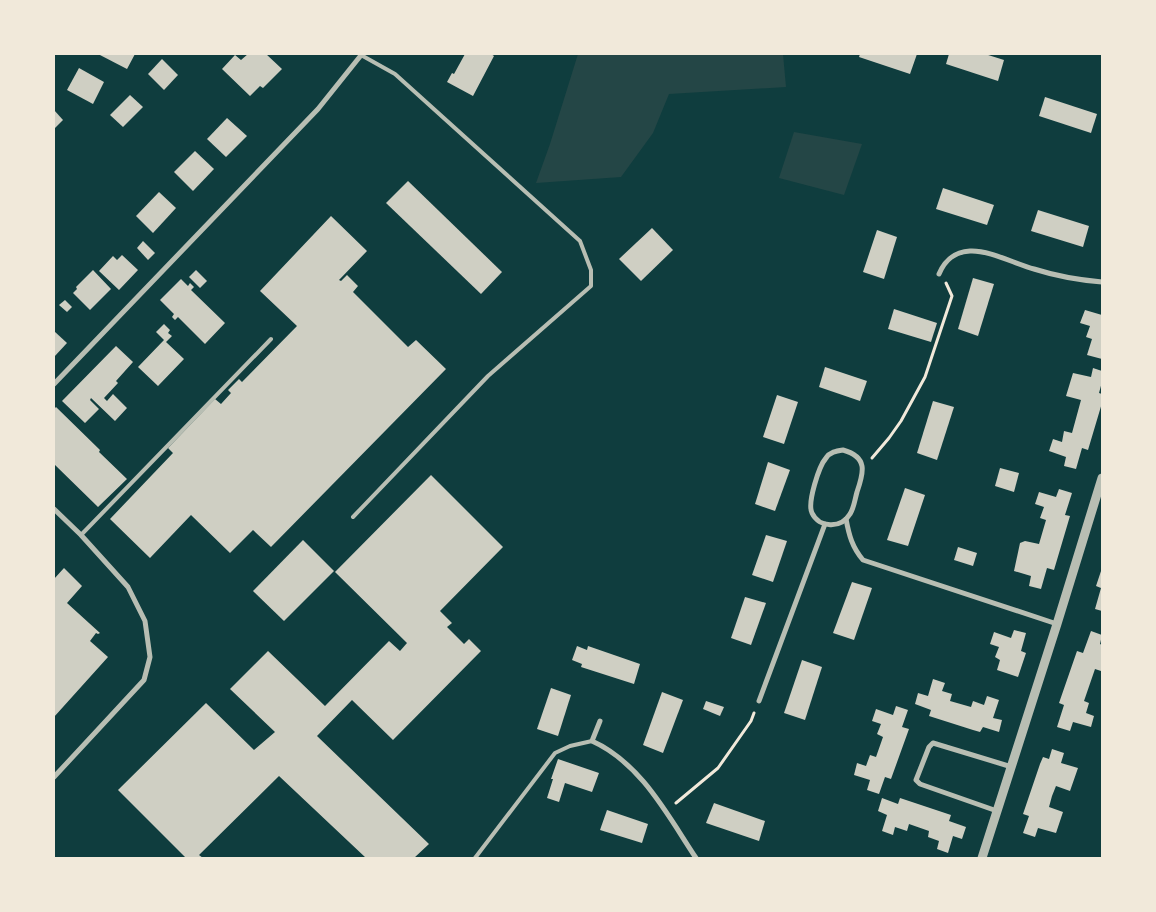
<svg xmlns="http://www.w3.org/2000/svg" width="1156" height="912" viewBox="0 0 1156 912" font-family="Lato,sans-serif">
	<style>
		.green { fill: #244646 }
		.building { fill: #cfcfc3 }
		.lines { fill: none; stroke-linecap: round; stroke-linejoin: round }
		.path { stroke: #f1e9da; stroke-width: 3 }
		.service { stroke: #b8beb3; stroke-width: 4 }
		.minor { stroke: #b8beb3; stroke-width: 5 }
		.tertiary { stroke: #b8beb3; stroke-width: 9 }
	</style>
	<rect width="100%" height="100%" fill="#0f3d3e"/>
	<!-- green -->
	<g class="green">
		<path d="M578,54H783L786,87L669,94L653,133L621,177L536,183L550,144Z"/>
		<path d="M794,132L862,144L844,195L779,178Z"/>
	</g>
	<!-- building -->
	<g class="building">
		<path d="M98,54H135L127,69Z"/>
		<path d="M248,54H266L282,69L263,88L260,86L250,96L222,69L235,55L241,60Z"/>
		<path d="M465,54H491L494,56L473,96L447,82L452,73L454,74Z"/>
		<path d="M860,54H917L910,74L859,57Z"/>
		<path d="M949,54H985L1004,60L998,81L946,64Z"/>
		<path d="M162,59L178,75L164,90L148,74Z"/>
		<path d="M79,68L104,82L93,104L67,90Z"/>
		<path d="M130,95L143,107L123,127L110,115Z"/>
		<path d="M1045,97L1097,114L1091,133L1039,116Z"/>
		<path d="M54,110L63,120L54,129Z"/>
		<path d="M227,118L247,136L226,157L207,139Z"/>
		<path d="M195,151L214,169L193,191L174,172Z"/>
		<path d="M408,181L502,272L481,294L386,203Z"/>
		<path d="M943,188L994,205L987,225L936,209Z"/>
		<path d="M159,192L176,208L153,233L136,216Z"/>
		<path d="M1038,210L1089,226L1083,247L1031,231Z"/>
		<path d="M331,216L367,251L339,280L341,281L347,275L358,286L353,292L408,347L416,340L446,369L271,547L253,530L230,553L191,515L150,558L110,519L173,453L168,448L215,399L221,404L231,393L228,390L239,379L242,382L297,326L260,291Z"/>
		<path d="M652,228L673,250L641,281L619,259Z"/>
		<path d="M877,230L897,237L884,279L863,272Z"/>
		<path d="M143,241L155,253L148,260L137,248Z"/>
		<path d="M122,255L138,270L119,290L99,271L113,256L117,260Z"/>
		<path d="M93,270L111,289L90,310L73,293L77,289L76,287Z"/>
		<path d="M196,270L207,281L200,288L189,277Z"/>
		<path d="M973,278L994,284L978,336L958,329Z"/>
		<path d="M181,279L188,286L190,283L194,287L191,290L225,323L205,344L178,317L175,320L172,317L174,314L160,300Z"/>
		<path d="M65,300L72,307L67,312L59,305Z"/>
		<path d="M894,309L937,323L931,342L888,329Z"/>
		<path d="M1085,310L1102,315V359L1087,355L1092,339L1086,337L1090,326L1080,323Z"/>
		<path d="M164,324L170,330L168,333L172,336L166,342L184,359L158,386L138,367L164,340L156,332Z"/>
		<path d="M54,331L67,343L54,357Z"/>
		<path d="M116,346L133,362L116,381L118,383L104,398L107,401L113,394L127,408L115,421L91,398L90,400L99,409L85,423L62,401Z"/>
		<path d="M825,367L867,381L860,401L819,387Z"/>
		<path d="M1093,368L1102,371V382L1099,393L1102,394V403L1088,450L1082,448L1076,469L1064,466L1066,457L1049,451L1053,439L1062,442L1064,431L1072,433L1081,400L1066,396L1073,373L1091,377Z"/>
		<path d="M777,395L798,402L784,444L763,437Z"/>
		<path d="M933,401L954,407L937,460L917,453Z"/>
		<path d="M56,407L100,450L99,452L127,479L98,507L54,464V409Z"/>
		<path d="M768,462L790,470L775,511L755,504Z"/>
		<path d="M1000,468L1019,473L1014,492L995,486Z"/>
		<path d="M431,475L503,547L440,611L452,623L447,627L464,644L469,639L481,651L393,740L352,700L317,736L429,844L414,858H366L279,776L199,855L203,858H186L118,790L206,703L254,750L275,732L230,689L268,651L325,706L389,641L400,651L407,643L335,572Z"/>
		<path d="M905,488L925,495L908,546L887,540Z"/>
		<path d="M1059,489L1072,493L1065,515L1070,516L1054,570L1047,568L1041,589L1029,586L1031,576L1014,571L1020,543L1025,541L1039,544L1046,520L1040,518L1044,507L1035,504L1039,492L1056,497Z"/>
		<path d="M766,535L787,541L773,582L752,575Z"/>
		<path d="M303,540L334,571L284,621L253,591Z"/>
		<path d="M958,547L977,553L973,566L954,560Z"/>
		<path d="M64,568L82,586L67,603L100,633L98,634L96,633L90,641L108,657L54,717V579Z"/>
		<path d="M1102,568V611L1095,609L1101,588L1096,586Z"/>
		<path d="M852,582L872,588L854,640L833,633Z"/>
		<path d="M745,597L766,603L751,645L731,638Z"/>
		<path d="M1014,630L1026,633L1021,651L1026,653L1018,677L997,670L1000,660L995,657L999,647L990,644L994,632L1011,638Z"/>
		<path d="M1091,631L1102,635L1100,644L1102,645L1101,671L1095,669L1084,701L1089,703L1086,713L1094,716L1091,727L1073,722L1070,731L1057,727L1064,705L1059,703L1077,651L1083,653Z"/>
		<path d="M577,646L587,650L588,646L640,664L634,684L581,667L582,664L572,660Z"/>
		<path d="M802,660L822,667L805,720L784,713Z"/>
		<path d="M933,679L945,683L942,691L952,694L950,701L971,707L973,701L984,705L987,696L999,700L993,718L1002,720L999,732L983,727L980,732L973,730L929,716L931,710L915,704L918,693L928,696Z"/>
		<path d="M551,688L571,695L558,736L537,729Z"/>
		<path d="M662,692L683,700L663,753L643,745Z"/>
		<path d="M706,701L724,707L720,716L703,709Z"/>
		<path d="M896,706L908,710L902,727L909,729L891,779L885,777L879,794L867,790L870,780L854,775L857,763L866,766L870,755L876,757L883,737L877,734L881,724L872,721L876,709L893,715Z"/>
		<path d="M1052,749L1064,753L1061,763L1078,768L1070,791L1056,786L1052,796L1049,807L1063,812L1056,833L1038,828L1035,837L1023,833L1029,816L1023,814L1040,764L1043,757L1049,759Z"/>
		<path d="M558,759L599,773L592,792L565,783L559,802L547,798L553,779H551Z"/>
		<path d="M882,798L898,804L900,798L951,815L949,821L966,827L962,839L953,836L948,853L937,849L939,841L928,837L929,831L909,824L907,831L895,827L893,835L882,831L887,815L878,811Z"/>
		<path d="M714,803L765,821L759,841L706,823Z"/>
		<path d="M607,810L648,824L642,843L600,830Z"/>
	</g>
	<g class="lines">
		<!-- path -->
		<g class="path">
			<path d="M872,458L889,438L901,421L925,377L952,296L946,283"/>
			<path d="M676,803L718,768L751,721L754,713"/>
		</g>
		<!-- service -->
		<g class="service">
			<path d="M353,517L488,376L591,286V270L580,241L395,74L361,55"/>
			<path d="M81,535L271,339"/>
			<path d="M475,858L555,753L570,746L592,741"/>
		</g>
		<!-- minor -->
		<g class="minor">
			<path d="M939,274C945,260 954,252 970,251C990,250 1015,264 1034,269C1056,276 1079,280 1102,282"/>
			<path d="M54,384L318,109L362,54"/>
			<path d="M843,450C868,457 864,472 857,492C855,499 854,508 850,514C841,529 819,528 812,513C807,503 819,466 826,458C830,452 836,451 843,450Z"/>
			<path d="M54,509L81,535L128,587L145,621L150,657L144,680L54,777"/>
			<path d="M846,519C849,535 852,547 863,560L1057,624"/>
			<path d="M759,701L825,524"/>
			<path d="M600,721L592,741C641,763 668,816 696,858"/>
			<path d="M997,811L920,784L916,780L929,747L933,743L1012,767"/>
		</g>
		<!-- tertiary -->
		<path class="tertiary" d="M982,858L1057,624L1102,478"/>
	</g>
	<!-- border -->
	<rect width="1156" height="912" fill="none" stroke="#f1e9da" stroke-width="110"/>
</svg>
